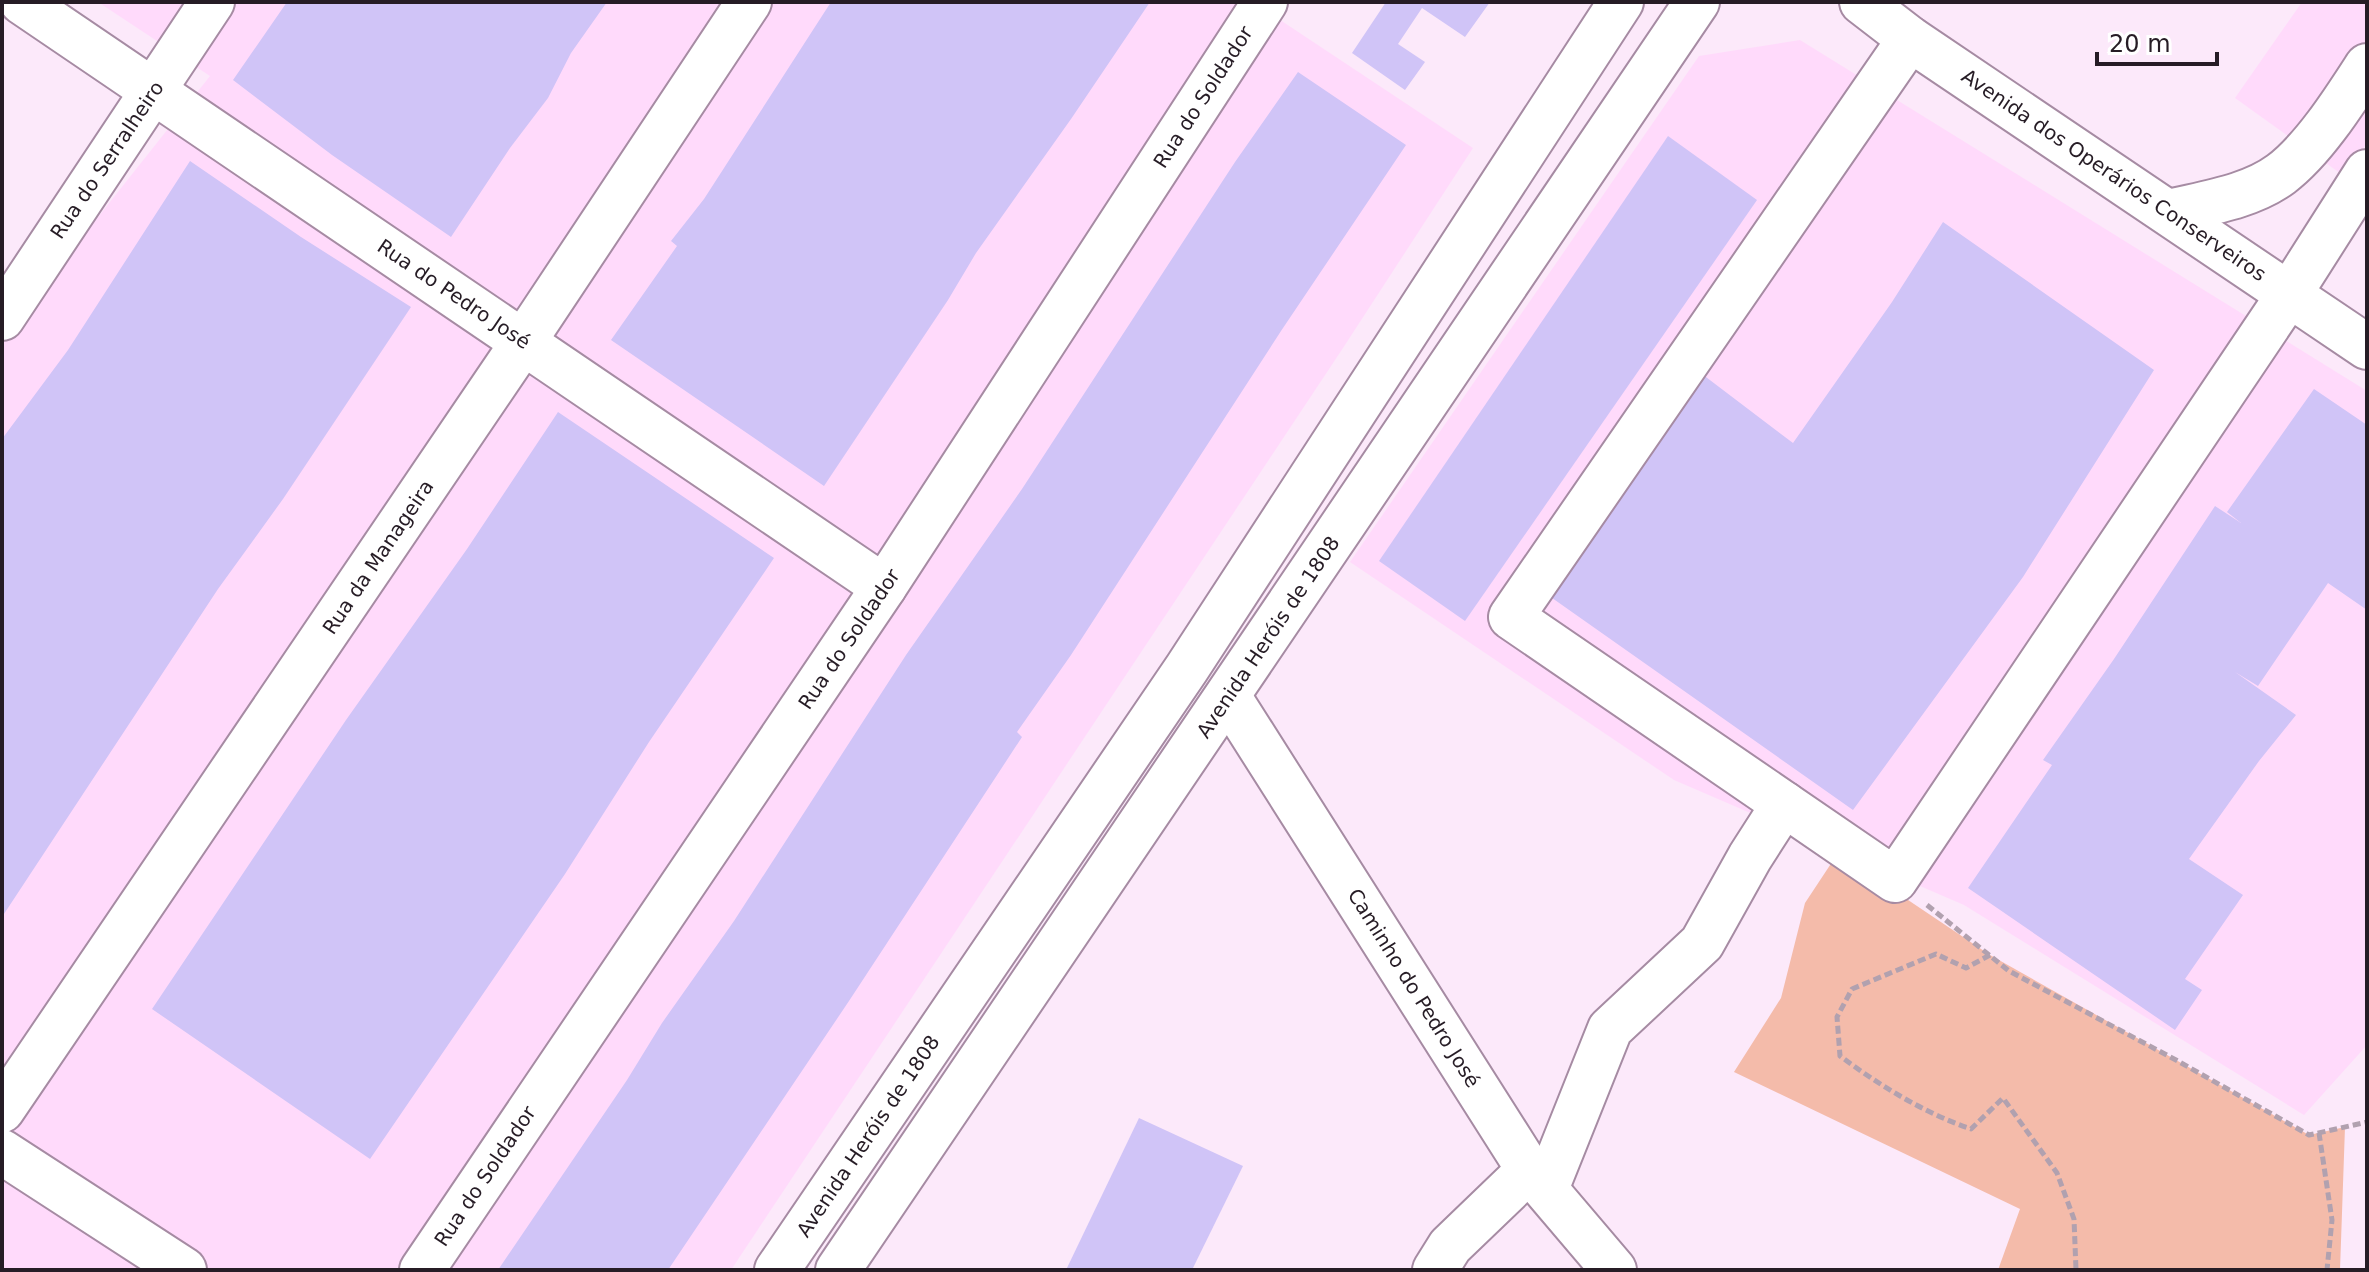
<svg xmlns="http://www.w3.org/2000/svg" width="2369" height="1272" viewBox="0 0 2369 1272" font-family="'DejaVu Sans',sans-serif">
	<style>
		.built { fill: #ffdafb }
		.green { fill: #f4bbaa }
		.building { fill: #d0c4f7 }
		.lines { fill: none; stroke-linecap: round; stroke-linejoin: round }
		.minor-casing { stroke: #a68ba3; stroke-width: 48 }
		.major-casing { stroke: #a68ba3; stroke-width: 48 }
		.path { stroke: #b1a1af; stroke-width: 5; stroke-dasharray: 8 4; stroke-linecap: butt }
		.minor { stroke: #fff; stroke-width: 44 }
		.major { stroke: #fff; stroke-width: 44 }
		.labels { text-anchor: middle; stroke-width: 7; stroke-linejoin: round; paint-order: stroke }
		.street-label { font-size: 20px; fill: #261c25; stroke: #fff }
	</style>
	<rect width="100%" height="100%" fill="#fce9fa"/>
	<!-- built -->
	<g class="built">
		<path d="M98,2H1253L1473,148L1343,348L731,1270H2V338L210,76Z"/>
		<path d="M2302,2H2367V143L2344,176L2235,98Z"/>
		<path d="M1800,40L2367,391V1045L2304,1115L1964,905L1674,780L1350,562L1699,56Z"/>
	</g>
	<!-- green -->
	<path class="green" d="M1838,853L1990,955L2309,1135L2345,1127L2340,1270H1998L2020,1209L1734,1072L1781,998L1805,903Z"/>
	<!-- building -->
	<g class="building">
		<path d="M287,2H607L571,53L548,98L510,148L451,237L332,155L233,80Z"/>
		<path d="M831,2H1150L1071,119L976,253L948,300L824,486L611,340L677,246L671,241L704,199Z"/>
		<path d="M1386,2H1490L1465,37L1422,8L1398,44L1425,62L1405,90L1352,53Z"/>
		<path d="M1298,72L1406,145L1281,331L1071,655L1017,732L1022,737L849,1001L668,1270H498L627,1080L662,1023L734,921L906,655L1022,489L1235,162Z"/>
		<path d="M1668,136L1757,200L1465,621L1379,561Z"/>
		<path d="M190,161L301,237L411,307L283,499L218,589L2,917V439L68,350Z"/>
		<path d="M1943,222L2154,370L2023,577L1853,810L1545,593L1698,371L1793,443L1892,302Z"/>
		<path d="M2314,389L2367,425V610L2328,583L2258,686L2235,672L2296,715L2259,761L2189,859L2243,895L2185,979L2202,990L2175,1030L1968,888L2052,765L2043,760L2114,659L2215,506L2241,523L2227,512Z"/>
		<path d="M558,412L774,558L649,742L565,874L370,1159L152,1009L346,720L467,549Z"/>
		<path d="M1139,1118L1243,1166L1192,1270H1066Z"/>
	</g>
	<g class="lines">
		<defs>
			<g id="minor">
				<path d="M22,2L884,587"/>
				<path d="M1910,39L1511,617L1895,880L2290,293L2367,172"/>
				<path d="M2169,212C2206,203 2250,197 2281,174C2314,149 2345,100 2367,66"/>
				<path d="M2,318L212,2"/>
				<path d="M1228,696L1529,1170L1614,1270"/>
				<path d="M2,1110L524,341L749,2"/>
				<path d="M2,1152L184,1270"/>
				<path d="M1546,1189L1610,1029L1702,943L1750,857L1784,804"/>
				<path d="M422,1270L884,587L1265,2"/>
				<path d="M1435,1270L1450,1246L1529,1170"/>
			</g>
			<g id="major">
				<path d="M1862,2L1910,39L2367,347"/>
				<path d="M777,1270L1187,668L1621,2"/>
				<path d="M838,1270L1697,2"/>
			</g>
		</defs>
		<!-- minor casing -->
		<use href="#minor" class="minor-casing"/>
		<!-- major casing -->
		<use href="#major" class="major-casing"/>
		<!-- path -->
		<g class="path">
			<path d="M1927,905L2009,971L2176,1060L2309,1135L2367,1122"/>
			<path d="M1990,955L1966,968L1936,954L1852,989L1837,1017L1840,1056C1879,1085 1924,1113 1971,1129L2003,1098L2057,1173L2074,1219L2076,1270"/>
			<path d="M2319,1133L2332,1220L2327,1270"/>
		</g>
		<!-- minor -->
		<use href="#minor" class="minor"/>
		<!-- major -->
		<use href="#major" class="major"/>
	</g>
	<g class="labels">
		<!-- street labels -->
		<g class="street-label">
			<text transform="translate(1203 97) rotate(-57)" y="7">Rua do Soldador</text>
			<text transform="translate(107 160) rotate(-56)" y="7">Rua do Serralheiro</text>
			<text transform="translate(2114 175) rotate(34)" y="7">Avenida dos Operários Conserveiros</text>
			<text transform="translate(454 294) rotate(34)" y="7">Rua do Pedro José</text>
			<text transform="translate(378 557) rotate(-56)" y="7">Rua da Manageira</text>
			<text transform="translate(1268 637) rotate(-56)" y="7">Avenida Heróis de 1808</text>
			<text transform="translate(849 639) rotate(-56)" y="7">Rua do Soldador</text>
			<text transform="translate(1414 988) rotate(58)" y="7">Caminho do Pedro José</text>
			<text transform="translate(868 1136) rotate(-56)" y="7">Avenida Heróis de 1808</text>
			<text transform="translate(485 1176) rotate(-56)" y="7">Rua do Soldador</text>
		</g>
	</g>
	<!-- border -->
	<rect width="2369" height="1272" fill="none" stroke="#261c25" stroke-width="8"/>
	<!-- scale -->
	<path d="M2097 52v12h120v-12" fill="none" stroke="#261c25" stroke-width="4"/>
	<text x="2109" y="52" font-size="24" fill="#261c25" stroke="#ffffff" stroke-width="6" paint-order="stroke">20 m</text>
</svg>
